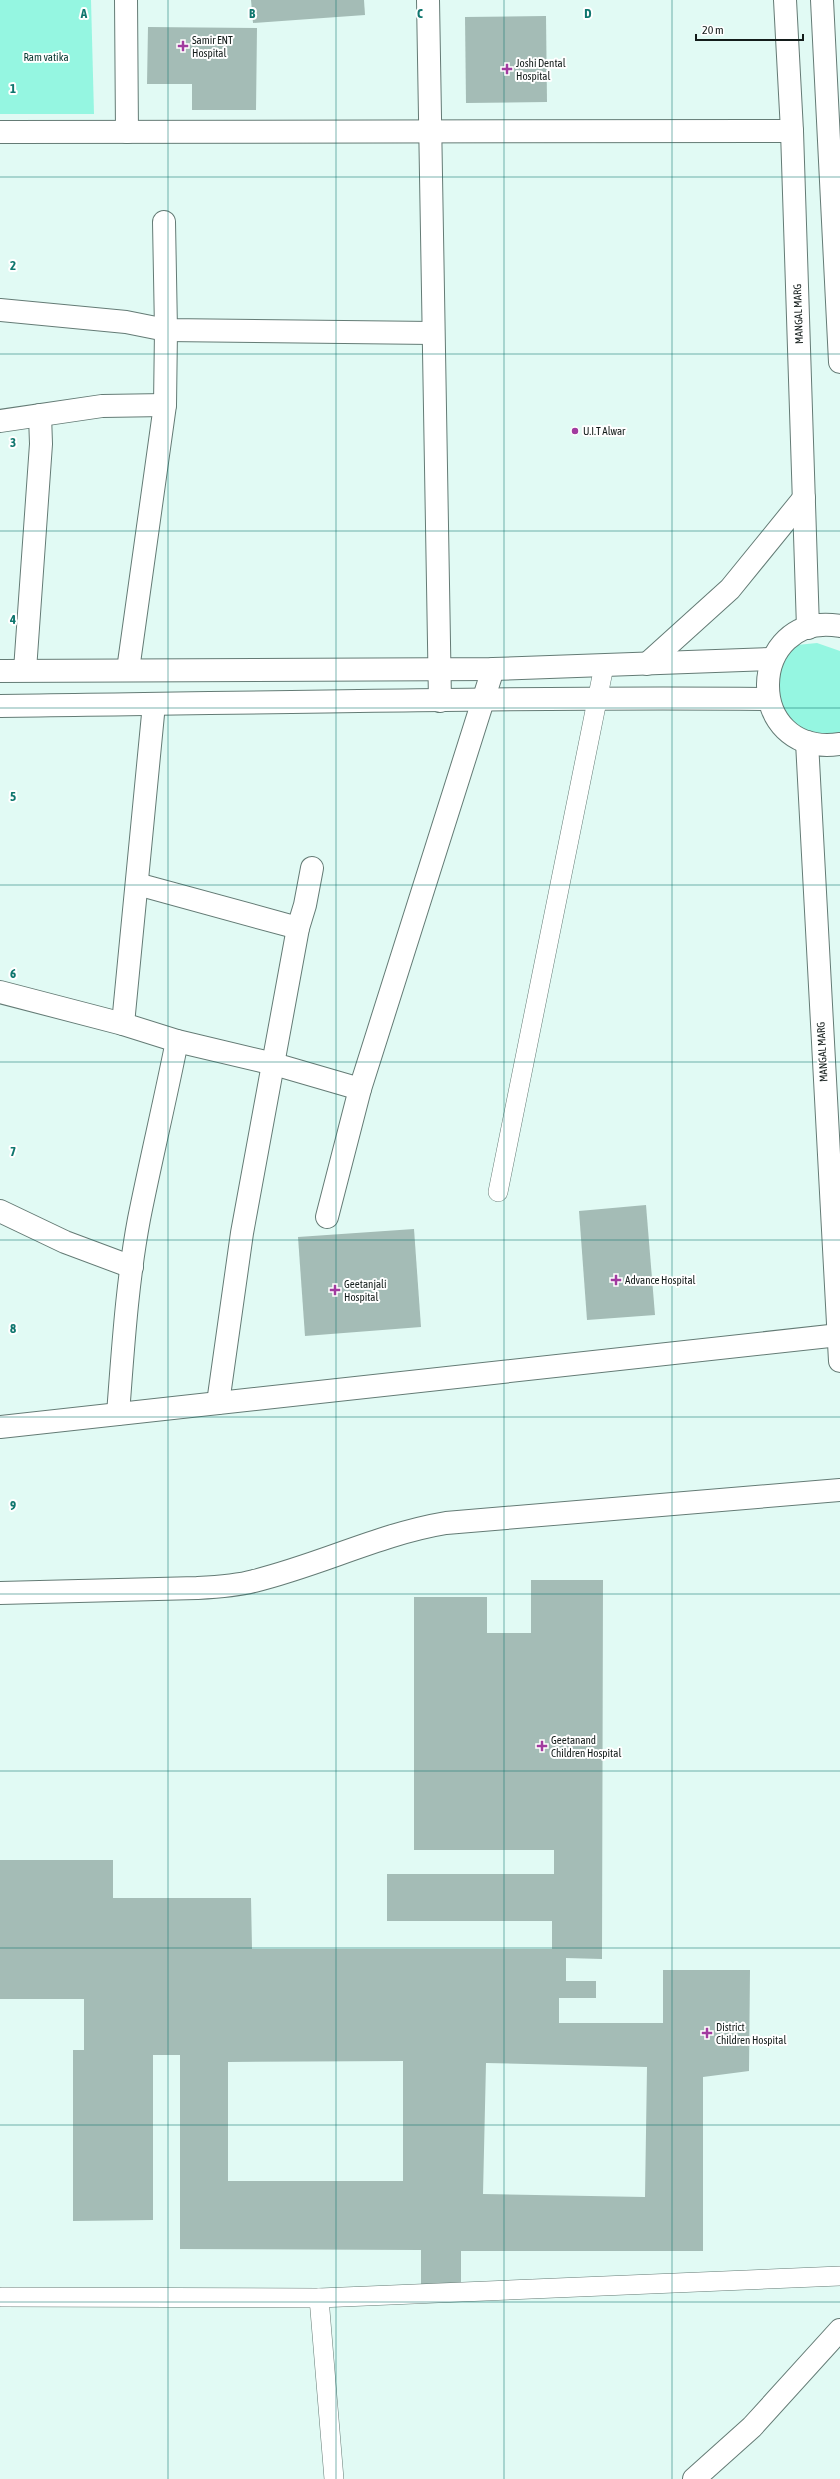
<svg xmlns="http://www.w3.org/2000/svg" width="840" height="2479" viewBox="0 0 840 2479" font-family="'Asap Condensed',sans-serif">
	<style>
		.green { fill: #95f6e1 }
		.building { fill: #a4bcb6; fill-rule: evenodd }
		.lines { fill: none; stroke-linecap: round; stroke-linejoin: round }
		.service-casing { stroke: #647b75; stroke-width: 20 }
		.minor-casing { stroke: #647b75; stroke-width: 24 }
		.tertiary-casing { stroke: #647b75; stroke-width: 24 }
		.secondary-casing { stroke: #647b75; stroke-width: 24 }
		.primary-casing { stroke: #647b75; stroke-width: 24 }
		.service { stroke: #fff; stroke-width: 19 }
		.minor { stroke: #fff; stroke-width: 22 }
		.tertiary { stroke: #fff; stroke-width: 22 }
		.secondary { stroke: #fff; stroke-width: 22 }
		.primary { stroke: #fff; stroke-width: 22 }
		.grid { fill: none; stroke: #0f766e; stroke-width: 1; stroke-opacity: 0.55 }
		.poi-dot { fill: #a13b9f; stroke: #fff; stroke-width: 1.5 }
		.labels { text-anchor: middle; stroke-width: 4; stroke-linejoin: round; paint-order: stroke }
		.poi-label { font-size: 11px; fill: #131c1a; stroke: #fff; text-anchor: start }
		.park-label { font-size: 11px; fill: #04372f; stroke: #fff }
		.street-label { font-size: 11px; fill: #131c1a; stroke: #fff }
		.grid-label { font-size: 13px; text-anchor: middle; font-weight: bold; fill: #0f766e; stroke: #fff; stroke-width: 4; stroke-linejoin: round; paint-order: stroke }
	</style>
	<rect width="100%" height="100%" fill="#e1faf4"/>
	<!-- green -->
	<g class="green">
		<path d="M0,0H91L94,114H0Z"/>
		<path d="M817,643L840,651V732L820,740L782,729L768,672L797,645Z"/>
	</g>
	<!-- building -->
	<g class="building">
		<path d="M251,0H364L365,15L253,23Z"/>
		<path d="M546,16L547,102L466,103L465,17Z"/>
		<path d="M148,27L257,28L256,110H192V84H147Z"/>
		<path d="M646,1205L655,1315L587,1320L579,1211Z"/>
		<path d="M414,1229L421,1327L305,1336L298,1237Z"/>
		<path d="M531,1580H603L602,1959L566,1958V1981H596V1998H559V2023H663V1970H750L749,2071L703,2077V2251H461V2294H421V2250L180,2249V2055H153V2220L73,2221V2050H84V1999H0V1860H113V1898H251L252,1949H552V1921H387V1874H554V1850H414V1597H487V1633H531ZM403,2061V2181H228V2062ZM486,2063L647,2067L645,2197L483,2194Z"/>
	</g>
	<g class="lines">
		<defs>
			<g id="service">
				<path d="M498,1192L604,666"/>
				<path d="M2,2297L319,2298L840,2276"/>
				<path d="M319,2298L334,2479"/>
			</g>
			<g id="minor">
				<path d="M126,0L127,132"/>
				<path d="M428,0L440,701"/>
				<path d="M0,132L792,131"/>
				<path d="M0,310L126,322L166,330L433,333"/>
				<path d="M0,421L102,406L165,405"/>
				<path d="M25,670L41,444L40,415"/>
				<path d="M128,670L165,405L166,330L164,222"/>
				<path d="M137,884L298,928"/>
				<path d="M0,992L123,1024L177,1041L274,1064L360,1089"/>
				<path d="M123,1024L154,704"/>
				<path d="M0,1211L65,1242L132,1267"/>
				<path d="M327,1217L360,1089L493,669"/>
				<path d="M218,1403L242,1233L298,928L305,905L312,868"/>
				<path d="M118,1414C123,1349 127,1283 139,1219C151,1159 165,1101 177,1041"/>
				<path d="M0,1593L197,1588C216,1587 236,1586 254,1581C320,1565 380,1534 446,1523L840,1490"/>
			</g>
			<g id="tertiary">
				<path d="M0,1427L839,1335"/>
				<path d="M694,2479L752,2427L840,2330"/>
			</g>
			<g id="secondary">
				<path d="M0,671L493,669L772,659"/>
				<path d="M0,706C256,703 512,697 768,699"/>
			</g>
			<g id="primary">
				<path d="M785,0L792,131L808,628"/>
				<path d="M822,0L840,362"/>
				<path d="M840,626C746,610 742,758 840,744"/>
				<path d="M647,664L730,589L804,498"/>
				<path d="M807,742L840,1361"/>
			</g>
		</defs>
		<!-- service casing -->
		<use href="#service" class="service-casing"/>
		<!-- minor casing -->
		<use href="#minor" class="minor-casing"/>
		<!-- tertiary casing -->
		<use href="#tertiary" class="tertiary-casing"/>
		<!-- secondary casing -->
		<use href="#secondary" class="secondary-casing"/>
		<!-- primary casing -->
		<use href="#primary" class="primary-casing"/>
		<!-- service -->
		<use href="#service" class="service"/>
		<!-- minor -->
		<use href="#minor" class="minor"/>
		<!-- tertiary -->
		<use href="#tertiary" class="tertiary"/>
		<!-- secondary -->
		<use href="#secondary" class="secondary"/>
		<!-- primary -->
		<use href="#primary" class="primary"/>
	</g>
	<!-- grid -->
	<path class="grid" d="M168,0V2479M336,0V2479M504,0V2479M672,0V2479M0,177H840M0,354H840M0,531H840M0,708H840M0,885H840M0,1062H840M0,1240H840M0,1417H840M0,1594H840M0,1771H840M0,1948H840M0,2125H840M0,2302H840"/>
	<!-- markers -->
	<g class="poi-dot">
		<path d="M181 40h4v4h4v4h-4v4h-4v-4h-4v-4h4z"/>
		<path d="M505 63h4v4h4v4h-4v4h-4v-4h-4v-4h4z"/>
		<circle cx="575" cy="431" r="4"/>
		<path d="M614 1274h4v4h4v4h-4v4h-4v-4h-4v-4h4z"/>
		<path d="M333 1284h4v4h4v4h-4v4h-4v-4h-4v-4h4z"/>
		<path d="M540 1740h4v4h4v4h-4v4h-4v-4h-4v-4h4z"/>
		<path d="M705 2027h4v4h4v4h-4v4h-4v-4h-4v-4h4z"/>
	</g>
	<g class="labels">
		<!-- poi labels -->
		<g class="poi-label">
			<text x="192" y="44">Samir ENT<tspan x="192" dy="13">Hospital</tspan></text>
			<text x="516" y="67">Joshi Dental<tspan x="516" dy="13">Hospital</tspan></text>
			<text x="583" y="435">U.I.T Alwar</text>
			<text x="625" y="1284">Advance Hospital</text>
			<text x="344" y="1288">Geetanjali<tspan x="344" dy="13">Hospital</tspan></text>
			<text x="551" y="1744">Geetanand<tspan x="551" dy="13">Children Hospital</tspan></text>
			<text x="716" y="2031">District<tspan x="716" dy="13">Children Hospital</tspan></text>
		</g>
		<!-- park labels -->
		<g class="park-label">
			<text x="46" y="61">Ram vatika</text>
		</g>
		<!-- street labels -->
		<g class="street-label">
			<text transform="translate(798 314) rotate(-92)" y="4">MANGAL MARG</text>
			<text transform="translate(822 1052) rotate(-93)" y="4">MANGAL MARG</text>
		</g>
	</g>
	<g class="grid-label">
		<text x="84" y="18">A</text>
		<text x="252" y="18">B</text>
		<text x="420" y="18">C</text>
		<text x="588" y="18">D</text>
		<text x="13" y="93">1</text>
		<text x="13" y="270">2</text>
		<text x="13" y="447">3</text>
		<text x="13" y="624">4</text>
		<text x="13" y="801">5</text>
		<text x="13" y="978">6</text>
		<text x="13" y="1156">7</text>
		<text x="13" y="1333">8</text>
		<text x="13" y="1510">9</text>
	</g>
	<!-- scale -->
	<path d="M696 34v6h107v-6" fill="none" stroke="#131c1a" stroke-width="2"/>
	<text x="702" y="34" font-size="12" fill="#131c1a" stroke="#ffffff" stroke-width="3" paint-order="stroke">20 m</text>
</svg>
